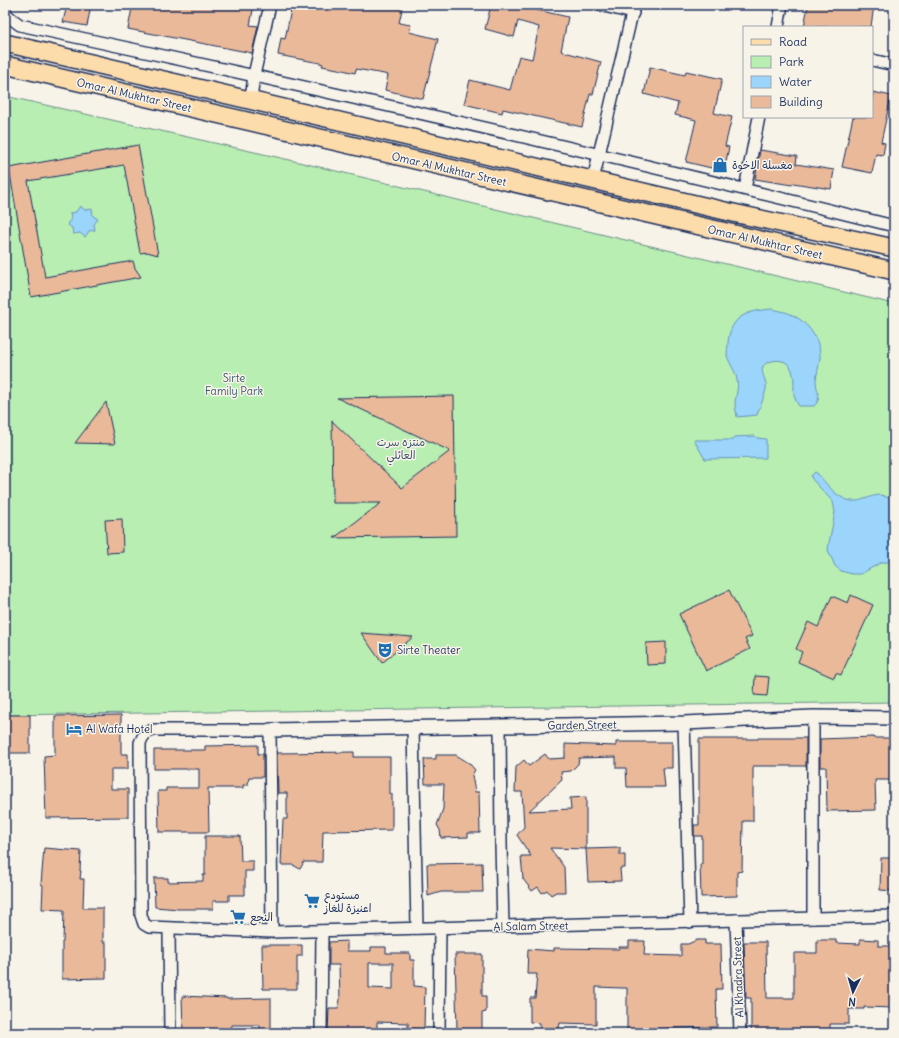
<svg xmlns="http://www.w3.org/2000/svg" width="899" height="1038" viewBox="0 0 899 1038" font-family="Delius,'Playpen Sans Arabic',sans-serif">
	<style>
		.green { fill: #b8eeb1; stroke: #6a8e88 }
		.water { fill: #9bd5fb; stroke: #6893bc }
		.building { fill: #e9b99a; stroke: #1b2f5e; fill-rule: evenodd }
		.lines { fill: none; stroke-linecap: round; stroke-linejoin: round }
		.minor-casing { stroke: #1b2f5e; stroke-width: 14 }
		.tertiary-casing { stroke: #1b2f5e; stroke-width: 16 }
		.primary-casing { stroke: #1b2f5e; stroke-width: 20 }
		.minor { stroke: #f7f3e8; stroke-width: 11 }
		.tertiary { stroke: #f7f3e8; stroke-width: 13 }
		.primary { stroke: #fddcac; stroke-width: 17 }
		.labels { text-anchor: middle; stroke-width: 3; stroke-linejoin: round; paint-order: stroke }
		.street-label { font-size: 11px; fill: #1b2f5e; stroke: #f7f3e8 }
		.poi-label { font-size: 11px; fill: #1b2f5e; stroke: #f7f3e8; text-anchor: start }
		.park-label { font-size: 11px; fill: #3a556f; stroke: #f7f3e8 }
	</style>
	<rect width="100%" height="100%" fill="#f7f3e8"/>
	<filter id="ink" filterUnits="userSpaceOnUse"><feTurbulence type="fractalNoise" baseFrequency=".025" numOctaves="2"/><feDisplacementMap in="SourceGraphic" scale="8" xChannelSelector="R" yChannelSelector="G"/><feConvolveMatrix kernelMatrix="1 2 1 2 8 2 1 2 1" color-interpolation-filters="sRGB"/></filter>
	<g filter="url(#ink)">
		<!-- green -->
		<path class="green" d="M5,96L290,160L894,304V702L5,715Z"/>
		<!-- water -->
		<g class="water">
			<path d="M80,206L85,210L92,209L93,216L98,219L94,224L95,230L89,231L85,237L80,233L73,234L72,228L67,224L71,219L70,213L76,212Z"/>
			<path d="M772,309C780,311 789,312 796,317C810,325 821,342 820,358C819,366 817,373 816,380C816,391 823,398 814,406H799C790,393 796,388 793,374C792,369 789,364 785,362C781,360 776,360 772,361C753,366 768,378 766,389C765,396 759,408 757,415L737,417C737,413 735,409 735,405C735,395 739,390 737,380C736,371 729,364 727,355C727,351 728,346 728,342C731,315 748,311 772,309Z"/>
			<path d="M755,436L757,438L766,439V458L705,459L694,440H733L734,437Z"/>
			<path d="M815,472L818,474C825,482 833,493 843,498C857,506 867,496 879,495C884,495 890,499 894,501V561L880,563L861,574H852L841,571L835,566L828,550L829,543L835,512L833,502L812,479L811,476Z"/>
		</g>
		<!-- building -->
		<g class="building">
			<path d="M67,5H91L87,26L63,22Z"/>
			<path d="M135,5H254L250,25L258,26L252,53L128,29L132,8H134Z"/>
			<path d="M292,5H403L399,23L411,25L409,32L438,39L423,99L385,90L388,75L384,74L356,69L355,73L343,70L322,66L323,64L320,63L278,55L281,38L285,39Z"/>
			<path d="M491,5H529L528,8L568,17L561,51L601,62L593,94H590L582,127L503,109L502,113L464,104L470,80L510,90L519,56L532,59L539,27L518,21L514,37L485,29Z"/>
			<path d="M808,5H874L871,27H804Z"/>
			<path d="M650,67L685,75L686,71L722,79L714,113L732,117L725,146L729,147L724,171L686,162L696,120L675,115L678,103L644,94Z"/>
			<path d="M873,92L891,96L881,142L885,143L883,155L876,154L872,173L842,167L853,117H872Z"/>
			<path d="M138,145L158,255L147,252L140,253L124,165L28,181L45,277L133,261L135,268L141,277L31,297L9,168Z"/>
			<path d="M760,150L797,156L796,164L834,170L831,189L793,183L792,185L755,179Z"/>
			<path d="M454,396L456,536L334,538L381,503H333L332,421L402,488L450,451L337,398Z"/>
			<path d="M106,402L115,444L75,443Z"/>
			<path d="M122,519L123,552L107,553L105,520Z"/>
			<path d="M729,590L752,636L745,639L750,649L706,671L679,614Z"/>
			<path d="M851,595L873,605L841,675L836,673L834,678L798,662L802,652L796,649L808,622L818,627L832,596L848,603Z"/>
			<path d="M361,633L413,637L382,663Z"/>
			<path d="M666,642V664L647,665L646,643Z"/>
			<path d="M755,676L769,677L767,696L754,695Z"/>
			<rect x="5" y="715" width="25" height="38"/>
			<path d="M121,715V754H128V769H111V789H128V817L46,818L44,756L55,755V716Z"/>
			<path d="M874,737V738H894V780H875L876,810L827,811L826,767H820V739Z"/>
			<path d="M758,738H806V766H753V821H743L742,871L737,872V896L701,897L700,864H702V836H694V825H699V739H758Z"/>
			<path d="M616,742H672V768H663L665,787H627L626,768H616V757L579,758L578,764L571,771L561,772L562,780L529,811L571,809L570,798L586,797V849L550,848L564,867L565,892H556L551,895L547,890L542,893L538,887L532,891L523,879L521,856H531L517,835L524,827L522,792H515L516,767L524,760L529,766L545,754L549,759L565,758V744L616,746Z"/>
			<path d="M258,745V754H263V777H249L248,785H243V788H208L209,832H159L158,791H166V788H199V769H154V750H205V746Z"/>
			<path d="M354,752V757H390V794H392V830L323,831L322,862H304L300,869L293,865H281L283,819H287V793H278L277,753Z"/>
			<path d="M436,755H456L469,763L475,770L472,775L475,792H479L480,833H468V837L441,838L440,830L437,825L443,809L444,784H425L424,759H436Z"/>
			<path d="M205,836H240L241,861H253V871H245V895H229V901H213V909H178L155,907L154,878H168V882L203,881V875H205Z"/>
			<path d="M44,848L81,851L80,871H81L80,879H84L83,908H103V942H106V978L62,979V942H63L64,910L42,909L43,885L41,884Z"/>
			<path d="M620,848V855H625V868H620L621,881L588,882L586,849Z"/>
			<path d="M881,858H894V891L880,890Z"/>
			<path d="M482,863L483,892H441L428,896L427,864Z"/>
			<path d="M860,939L878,940V946H894V1008L864,1007V1009H849V1024H830V1030L751,1031V998H746L744,942H766L767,998H794V953H817V940H836V943L860,944Z"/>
			<path d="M697,940H705V944H721L722,989H716L717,1027L640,1029V1033H627V988H622L596,987V1024L560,1023L559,1028H540V1023L530,1022V998H535L537,974H527L528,949L554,951V948L619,949V947H629V941H645L644,955L681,956V944H688Z"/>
			<path d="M347,941V951H371V947H386V953H410V960H414V986L425,987L424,1029L408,1028V1023L377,1022V1033H328L329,1008H338L340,1000L339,965H329V942ZM369,963H393V989L369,988Z"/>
			<path d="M262,945H302V956H297V989H263Z"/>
			<path d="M455,954H482V996H486V1012L482,1013V1030H457Z"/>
			<path d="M182,996L227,998V999L271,998V1033H260V1025H232L231,1033H183Z"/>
		</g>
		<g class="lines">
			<defs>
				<g id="minor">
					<path d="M600,5L633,13"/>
					<path d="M5,11L8,16L20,25C312,87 604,154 894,226"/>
					<path d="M778,27L782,5"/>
					<path d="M872,60L894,65"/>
					<path d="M251,100L254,75L270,5"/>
					<path d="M593,180L634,5"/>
					<path d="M745,189L759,117"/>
					<path d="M684,723L690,922"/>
					<path d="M500,726L501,844L503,926"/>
					<path d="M413,727L417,928"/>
					<path d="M813,918V717"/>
					<path d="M736,920L740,1033"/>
					<path d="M169,929L170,1033"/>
					<path d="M272,932L270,730H154C146,732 143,735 140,743L141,915L144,924L149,927L272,932L894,916"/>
					<path d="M321,1033L322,931"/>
					<path d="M439,1033L440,928"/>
				</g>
				<path id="tertiary" d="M270,730L684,723L813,717L894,718"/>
				<g id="primary">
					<path d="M5,43L738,214L894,248"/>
					<path d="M5,65L894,271"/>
				</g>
			</defs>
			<!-- minor casing -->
			<use href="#minor" class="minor-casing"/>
			<!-- tertiary casing -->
			<use href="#tertiary" class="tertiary-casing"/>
			<!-- primary casing -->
			<use href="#primary" class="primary-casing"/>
			<!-- minor -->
			<use href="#minor" class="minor"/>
			<!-- tertiary -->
			<use href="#tertiary" class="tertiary"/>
			<!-- primary -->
			<use href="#primary" class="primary"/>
		</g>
	</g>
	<!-- icons -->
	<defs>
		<symbol id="shop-bare" viewBox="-9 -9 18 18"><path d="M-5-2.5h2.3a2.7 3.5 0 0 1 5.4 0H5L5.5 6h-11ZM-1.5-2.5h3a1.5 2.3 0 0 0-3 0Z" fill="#1f6fb2" stroke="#f7f3e8" stroke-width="2.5" paint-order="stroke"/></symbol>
		<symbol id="theatre-bare" viewBox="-9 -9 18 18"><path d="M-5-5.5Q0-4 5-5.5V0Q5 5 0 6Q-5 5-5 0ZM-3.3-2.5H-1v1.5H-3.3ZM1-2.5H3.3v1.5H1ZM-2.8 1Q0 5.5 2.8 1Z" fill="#1f6fb2" stroke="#f7f3e8" stroke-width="2.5" paint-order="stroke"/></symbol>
		<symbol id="hotel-bare" viewBox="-9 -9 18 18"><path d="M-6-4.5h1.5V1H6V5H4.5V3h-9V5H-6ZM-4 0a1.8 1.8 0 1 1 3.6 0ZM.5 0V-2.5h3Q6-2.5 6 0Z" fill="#1f6fb2" stroke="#f7f3e8" stroke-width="2.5" paint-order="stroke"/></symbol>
		<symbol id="supermarket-bare" viewBox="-9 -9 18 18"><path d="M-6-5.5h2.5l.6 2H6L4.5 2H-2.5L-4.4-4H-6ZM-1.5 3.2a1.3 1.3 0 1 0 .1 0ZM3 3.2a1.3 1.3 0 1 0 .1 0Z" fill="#1f6fb2" stroke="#f7f3e8" stroke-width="2.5" paint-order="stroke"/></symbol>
	</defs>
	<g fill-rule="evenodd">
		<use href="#shop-bare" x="709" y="154" width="22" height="22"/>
		<use href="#theatre-bare" x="374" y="639" width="22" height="22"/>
		<use href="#hotel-bare" x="63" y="718" width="22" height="22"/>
		<use href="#supermarket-bare" x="301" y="890" width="22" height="22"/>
		<use href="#supermarket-bare" x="227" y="906" width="22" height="22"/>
	</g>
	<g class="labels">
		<!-- street labels -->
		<g class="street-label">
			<text transform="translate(134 95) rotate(13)" y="4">Omar Al Mukhtar Street</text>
			<text transform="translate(449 169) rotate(13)" y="4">Omar Al Mukhtar Street</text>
			<text transform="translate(765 242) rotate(13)" y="4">Omar Al Mukhtar Street</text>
			<text transform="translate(582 725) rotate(-1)" y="4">Garden Street</text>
			<text transform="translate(531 926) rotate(-1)" y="4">Al Salam Street</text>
			<text transform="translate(738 977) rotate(-92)" y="4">Al Khadra Street</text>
		</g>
		<!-- poi labels -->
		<g class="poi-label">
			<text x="732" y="169">مغسلة الاخوة</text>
			<text x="397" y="654">Sirte Theater</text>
			<text x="86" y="733">Al Wafa Hotel</text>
			<text x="324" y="899">مستودع<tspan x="324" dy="13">اعنيزة للغاز</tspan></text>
			<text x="250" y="921">النجع</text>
		</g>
		<!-- park labels -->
		<g class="park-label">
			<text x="234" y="382">Sirte<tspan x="234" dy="13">Family Park</tspan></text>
			<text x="401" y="446">منتزه سرت<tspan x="401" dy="13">العائلي</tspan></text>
		</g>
	</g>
	<!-- margin -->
	<rect width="899" height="1038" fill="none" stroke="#f7f3e8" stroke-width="20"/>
	<rect x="10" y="10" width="879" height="1018" fill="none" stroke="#1b2f5e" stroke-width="1.5" filter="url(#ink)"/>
	<!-- legend -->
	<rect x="743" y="26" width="130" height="92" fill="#f7f3e8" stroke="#9fa5b1"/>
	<rect x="751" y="39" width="20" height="6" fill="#fddcac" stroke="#9fa5b1"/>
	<text x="779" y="46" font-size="12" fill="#1b2f5e">Road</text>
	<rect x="751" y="56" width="20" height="12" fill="#b8eeb1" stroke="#9fa5b1"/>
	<text x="779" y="66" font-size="12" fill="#1b2f5e">Park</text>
	<rect x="751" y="76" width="20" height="12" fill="#9bd5fb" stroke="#9fa5b1"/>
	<text x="779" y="86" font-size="12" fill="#1b2f5e">Water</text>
	<rect x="751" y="96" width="20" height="12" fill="#e9b99a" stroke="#9fa5b1"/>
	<text x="779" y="106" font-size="12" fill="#1b2f5e">Building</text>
	<!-- north arrow -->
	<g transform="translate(853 992) rotate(185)" stroke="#f7f3e8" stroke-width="3" paint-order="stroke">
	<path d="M0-3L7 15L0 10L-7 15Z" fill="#1b2f5e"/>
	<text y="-6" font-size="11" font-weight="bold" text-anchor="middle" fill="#1b2f5e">N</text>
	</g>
</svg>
